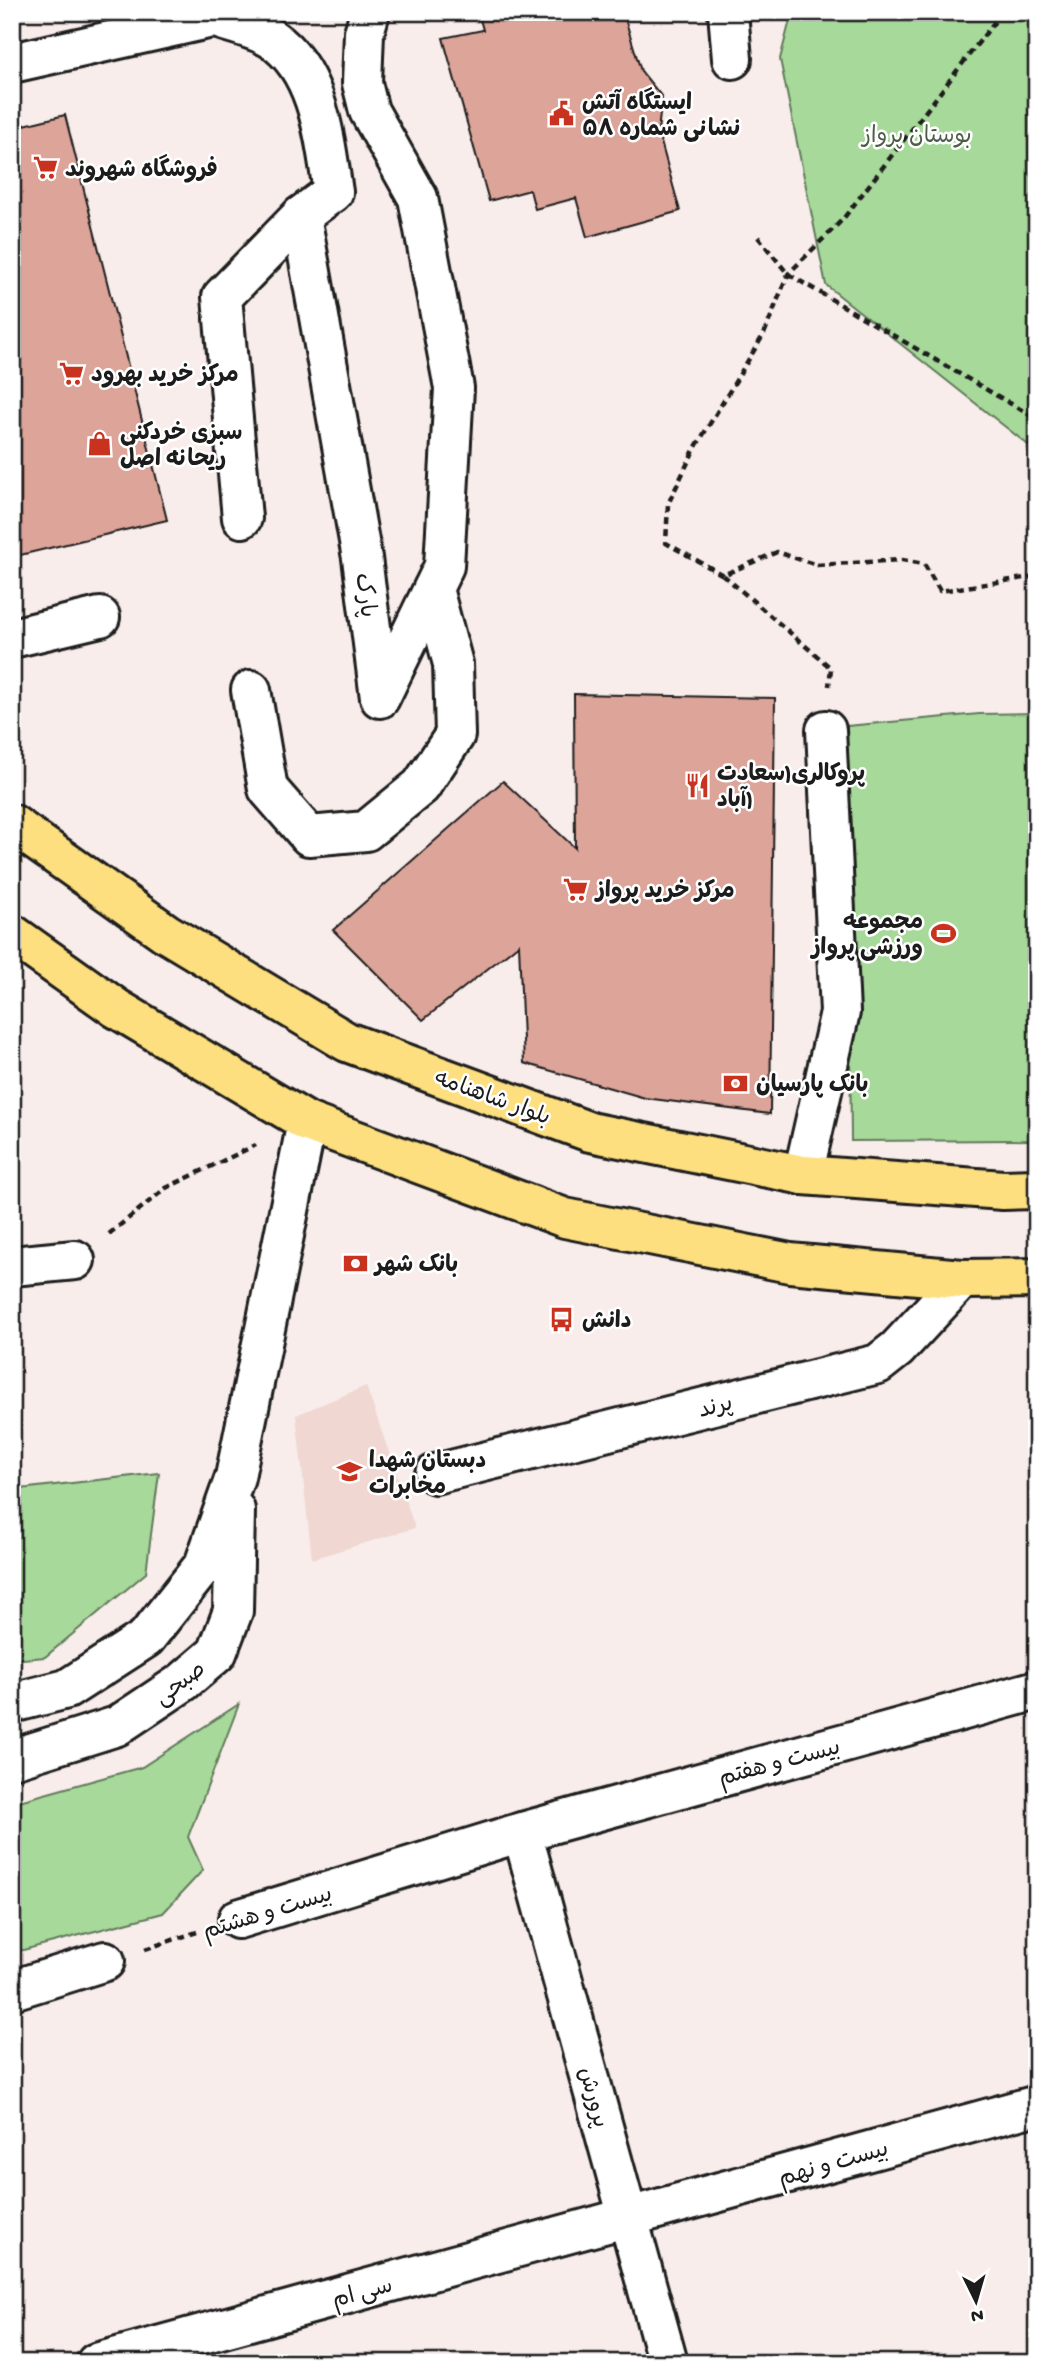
<svg xmlns="http://www.w3.org/2000/svg" width="1049" height="2375" viewBox="0 0 1049 2375" font-family="'Gochi Hand','Playpen Sans Arabic',sans-serif">
	<style>
		.built { fill: #f0d7d2 }
		.green { fill: #a7d99a; stroke: #627a5b; stroke-width: 2 }
		.building { fill: #dda499; stroke: #1c1c1c; stroke-width: 2 }
		.lines { fill: none; stroke-linecap: round; stroke-linejoin: round }
		.minor-casing { stroke: #1c1c1c; stroke-width: 44 }
		.major-casing { stroke: #1c1c1c; stroke-width: 44 }
		.path { stroke: #1c1c1c; stroke-width: 4.5; stroke-dasharray: 7 5; stroke-linecap: butt }
		.minor { stroke: #fff; stroke-width: 38 }
		.major { stroke: #fddf80; stroke-width: 38 }
		.labels { text-anchor: middle; stroke-width: 5; stroke-linejoin: round; paint-order: stroke }
		.poi-label { font-size: 23px; font-weight: bold; fill: #1c1c1c; stroke: #fff; text-anchor: start }
		.park-label { font-size: 23px; fill: #4d5e48; stroke: #fff }
		.street-label { font-size: 23px; fill: #1c1c1c; stroke: #fff }
	</style>
	<rect width="100%" height="100%" fill="#f8edeb"/>
	<filter id="ink" filterUnits="userSpaceOnUse"><feTurbulence type="fractalNoise" baseFrequency=".0143" numOctaves="2"/><feDisplacementMap in="SourceGraphic" scale="14" xChannelSelector="R" yChannelSelector="G"/><feConvolveMatrix kernelMatrix="1 2 1 2 8 2 1 2 1" color-interpolation-filters="sRGB"/></filter>
	<g filter="url(#ink)">
		<!-- built -->
		<path class="built" d="M366,1386L415,1528L312,1559L296,1415Z"/>
		<!-- green -->
		<g class="green">
			<path d="M792,12H1037V452L826,285L780,59Z"/>
			<path d="M1037,713V1140L851,1141L847,726L979,714Z"/>
			<path d="M159,1473L146,1573L45,1657L12,1660V1490Z"/>
			<path d="M239,1704L188,1837L203,1870L163,1913L12,1953V1803L142,1767Z"/>
		</g>
		<!-- building -->
		<g class="building">
			<path d="M478,12H623L641,71L662,97L658,131L680,211L587,237L576,198L535,209L530,190L489,201L443,38L483,30Z"/>
			<path d="M65,115L167,520L12,557V128Z"/>
			<path d="M574,694L775,698L770,1114L645,1098L524,1063L519,944L423,1020L333,930L503,781L575,848Z"/>
		</g>
		<g class="lines">
			<defs>
				<g id="minor">
					<path d="M728,12L732,59"/>
					<path d="M215,18C233,24 257,29 272,39C319,71 325,140 333,192L301,216"/>
					<path d="M12,63L239,12"/>
					<path d="M242,518L222,297L301,216L362,558L380,698L444,566L454,388L418,198L369,111L362,83L364,33L370,12"/>
					<path d="M12,638L100,617"/>
					<path d="M251,690L268,789L309,836L366,831L421,786L455,735L453,664L433,589"/>
					<path d="M803,1175L840,1012L826,730"/>
					<path d="M12,1266L75,1260"/>
					<path d="M435,1474L878,1364L897,1349L962,1279"/>
					<path d="M12,1703L67,1689L146,1638L204,1565L235,1477L307,1122"/>
					<path d="M12,1759L117,1726L183,1682L217,1653L233,1611L235,1510"/>
					<path d="M522,1832L668,2363"/>
					<path d="M238,1919L522,1832L1037,1690"/>
					<path d="M12,1990L105,1961"/>
					<path d="M96,2363L1037,2105"/>
				</g>
				<g id="major">
					<path d="M12,824L166,933L347,1042L590,1132L803,1175L1003,1190L1037,1189"/>
					<path d="M12,934L116,1008L307,1122L565,1218L790,1263L962,1279L1037,1278"/>
				</g>
			</defs>
			<!-- minor casing -->
			<use href="#minor" class="minor-casing"/>
			<!-- major casing -->
			<use href="#major" class="major-casing"/>
			<!-- path -->
			<g class="path">
				<path d="M1002,12L843,219L788,274L764,334L694,450L668,504L666,543L723,575L777,552L817,565L902,560L924,564L940,591L1037,576"/>
				<path d="M758,237L788,274L1037,419"/>
				<path d="M723,575L831,668L829,686"/>
				<path d="M109,1234L166,1188L256,1145"/>
				<path d="M145,1949L197,1932"/>
			</g>
			<!-- minor -->
			<use href="#minor" class="minor"/>
			<!-- major -->
			<use href="#major" class="major"/>
		</g>
	</g>
	<!-- icons -->
	<defs>
		<symbol id="civic-bare" viewBox="-9 -9 18 18"><path d="M-.6-6.5H3V-4.5H.6V-3L4-1V1h2V6H-6V1h2V-1L-.6-3ZM-1.2 2.5V6h2.4V2.5Z" fill="#c8321e" stroke="#fff" stroke-width="2.5" paint-order="stroke"/></symbol>
		<symbol id="supermarket-bare" viewBox="-9 -9 18 18"><path d="M-6-5.5h2.5l.6 2H6L4.5 2H-2.5L-4.4-4H-6ZM-1.5 3.2a1.3 1.3 0 1 0 .1 0ZM3 3.2a1.3 1.3 0 1 0 .1 0Z" fill="#c8321e" stroke="#fff" stroke-width="2.5" paint-order="stroke"/></symbol>
		<symbol id="shop-bare" viewBox="-9 -9 18 18"><path d="M-5-2.5h2.3a2.7 3.5 0 0 1 5.4 0H5L5.5 6h-11ZM-1.5-2.5h3a1.5 2.3 0 0 0-3 0Z" fill="#c8321e" stroke="#fff" stroke-width="2.5" paint-order="stroke"/></symbol>
		<symbol id="restaurant-bare" viewBox="-9 -9 18 18"><path d="M-5-6h1v4h1v-4h1v4h1v-4h1v5L-1.5 .5V6h-2V.5L-5-1ZM5-6V6H3V1.5H1.5Q1.5-4 5-6Z" fill="#c8321e" stroke="#fff" stroke-width="2.5" paint-order="stroke"/></symbol>
		<symbol id="stadium-bare" viewBox="-9 -9 18 18"><path d="M0-5a6.5 5 0 1 0 0 10a6.5 5 0 1 0 0-10ZM-3.5-1.8h7v3.6h-7Z" fill="#c8321e" stroke="#fff" stroke-width="2.5" paint-order="stroke"/></symbol>
		<symbol id="bank-bare" viewBox="-9 -9 18 18"><path d="M-6-4H6V4H-6ZM0-2.3a2.3 2.3 0 1 0 0 4.6a2.3 2.3 0 1 0 0-4.6Z" fill="#c8321e" stroke="#fff" stroke-width="2.5" paint-order="stroke"/></symbol>
		<symbol id="bus-bare" viewBox="-9 -9 18 18"><path d="M-5-6H5V4H4V6H2V4H-2V6H-4V4H-5ZM-3.5-4V0h7V-4ZM-3.5 1.2v1.5H-2V1.2ZM2 1.2v1.5H3.5V1.2Z" fill="#c8321e" stroke="#fff" stroke-width="2.5" paint-order="stroke"/></symbol>
		<symbol id="school-bare" viewBox="-9 -9 18 18"><path d="M0-5L7-2L0 1L-7-2ZM-4 1L0 2.5L4 1V4Q0 6-4 4Z" fill="#c8321e" stroke="#fff" stroke-width="2.5" paint-order="stroke"/></symbol>
	</defs>
	<g fill-rule="evenodd">
		<use href="#civic-bare" x="544" y="96" width="35" height="35"/>
		<use href="#supermarket-bare" x="28" y="150" width="35" height="35"/>
		<use href="#supermarket-bare" x="54" y="356" width="35" height="35"/>
		<use href="#shop-bare" x="82" y="426" width="35" height="35"/>
		<use href="#restaurant-bare" x="680" y="768" width="35" height="35"/>
		<use href="#supermarket-bare" x="558" y="872" width="35" height="35"/>
		<use href="#stadium-bare" x="926" y="916" width="35" height="35"/>
		<use href="#bank-bare" x="718" y="1066" width="35" height="35"/>
		<use href="#bank-bare" x="338" y="1246" width="35" height="35"/>
		<use href="#bus-bare" x="544" y="1302" width="35" height="35"/>
		<use href="#school-bare" x="332" y="1454" width="35" height="35"/>
	</g>
	<g class="labels">
		<!-- poi labels -->
		<g class="poi-label">
			<text x="582" y="109">ایستگاه آتش<tspan x="582" dy="26">نشانی شماره ۵۸</tspan></text>
			<text x="65" y="176">فروشگاه شهروند</text>
			<text x="91" y="381">مرکز خرید بهرود</text>
			<text x="120" y="439">سبزی خردکنی<tspan x="120" dy="26">ریحانه اصل</tspan></text>
			<text x="717" y="780">پروکالری(سعادت<tspan x="717" dy="26">آباد)</tspan></text>
			<text x="596" y="897">مرکز خرید پرواز</text>
			<text x="923" y="928" text-anchor="end">مجموعه<tspan x="923" dy="26">ورزشی پرواز</tspan></text>
			<text x="756" y="1091">بانک پارسیان</text>
			<text x="375" y="1271">بانک شهر</text>
			<text x="582" y="1327">دانش</text>
			<text x="369" y="1467">دبستان شهدا<tspan x="369" dy="26">مخابرات</tspan></text>
		</g>
		<!-- park labels -->
		<g class="park-label">
			<text x="917" y="142">بوستان پرواز</text>
		</g>
		<!-- street labels -->
		<g class="street-label">
			<text transform="translate(367 595) rotate(83)" y="8">پارک</text>
			<text transform="translate(493 1096) rotate(20)" y="8">بلوار شاهنامه</text>
			<text transform="translate(715 1405) rotate(-14)" y="8">پرند</text>
			<text transform="translate(179 1682) rotate(-37)" y="8">صبحی</text>
			<text transform="translate(779 1761) rotate(-15)" y="8">بیست و هفتم</text>
			<text transform="translate(267 1911) rotate(-17)" y="8">بیست و هشتم</text>
			<text transform="translate(595 2097) rotate(75)" y="8">پرورش</text>
			<text transform="translate(833 2162) rotate(-16)" y="8">بیست و نهم</text>
			<text transform="translate(362 2291) rotate(-15)" y="8">سی ام</text>
		</g>
	</g>
	<!-- margin -->
	<rect width="1049" height="2375" fill="none" stroke="#fff" stroke-width="42"/>
	<rect x="21" y="21" width="1007" height="2333" fill="none" stroke="#1c1c1c" stroke-width="2.5" filter="url(#ink)"/>
	<!-- north arrow -->
	<g transform="translate(976 2301) rotate(175)" stroke="#ffffff" stroke-width="5" paint-order="stroke">
	<path d="M0-5L12 26L0 18L-12 26Z" fill="#1c1c1c"/>
	<text y="-10" font-size="19" font-weight="bold" text-anchor="middle" fill="#1c1c1c">N</text>
	</g>
</svg>
